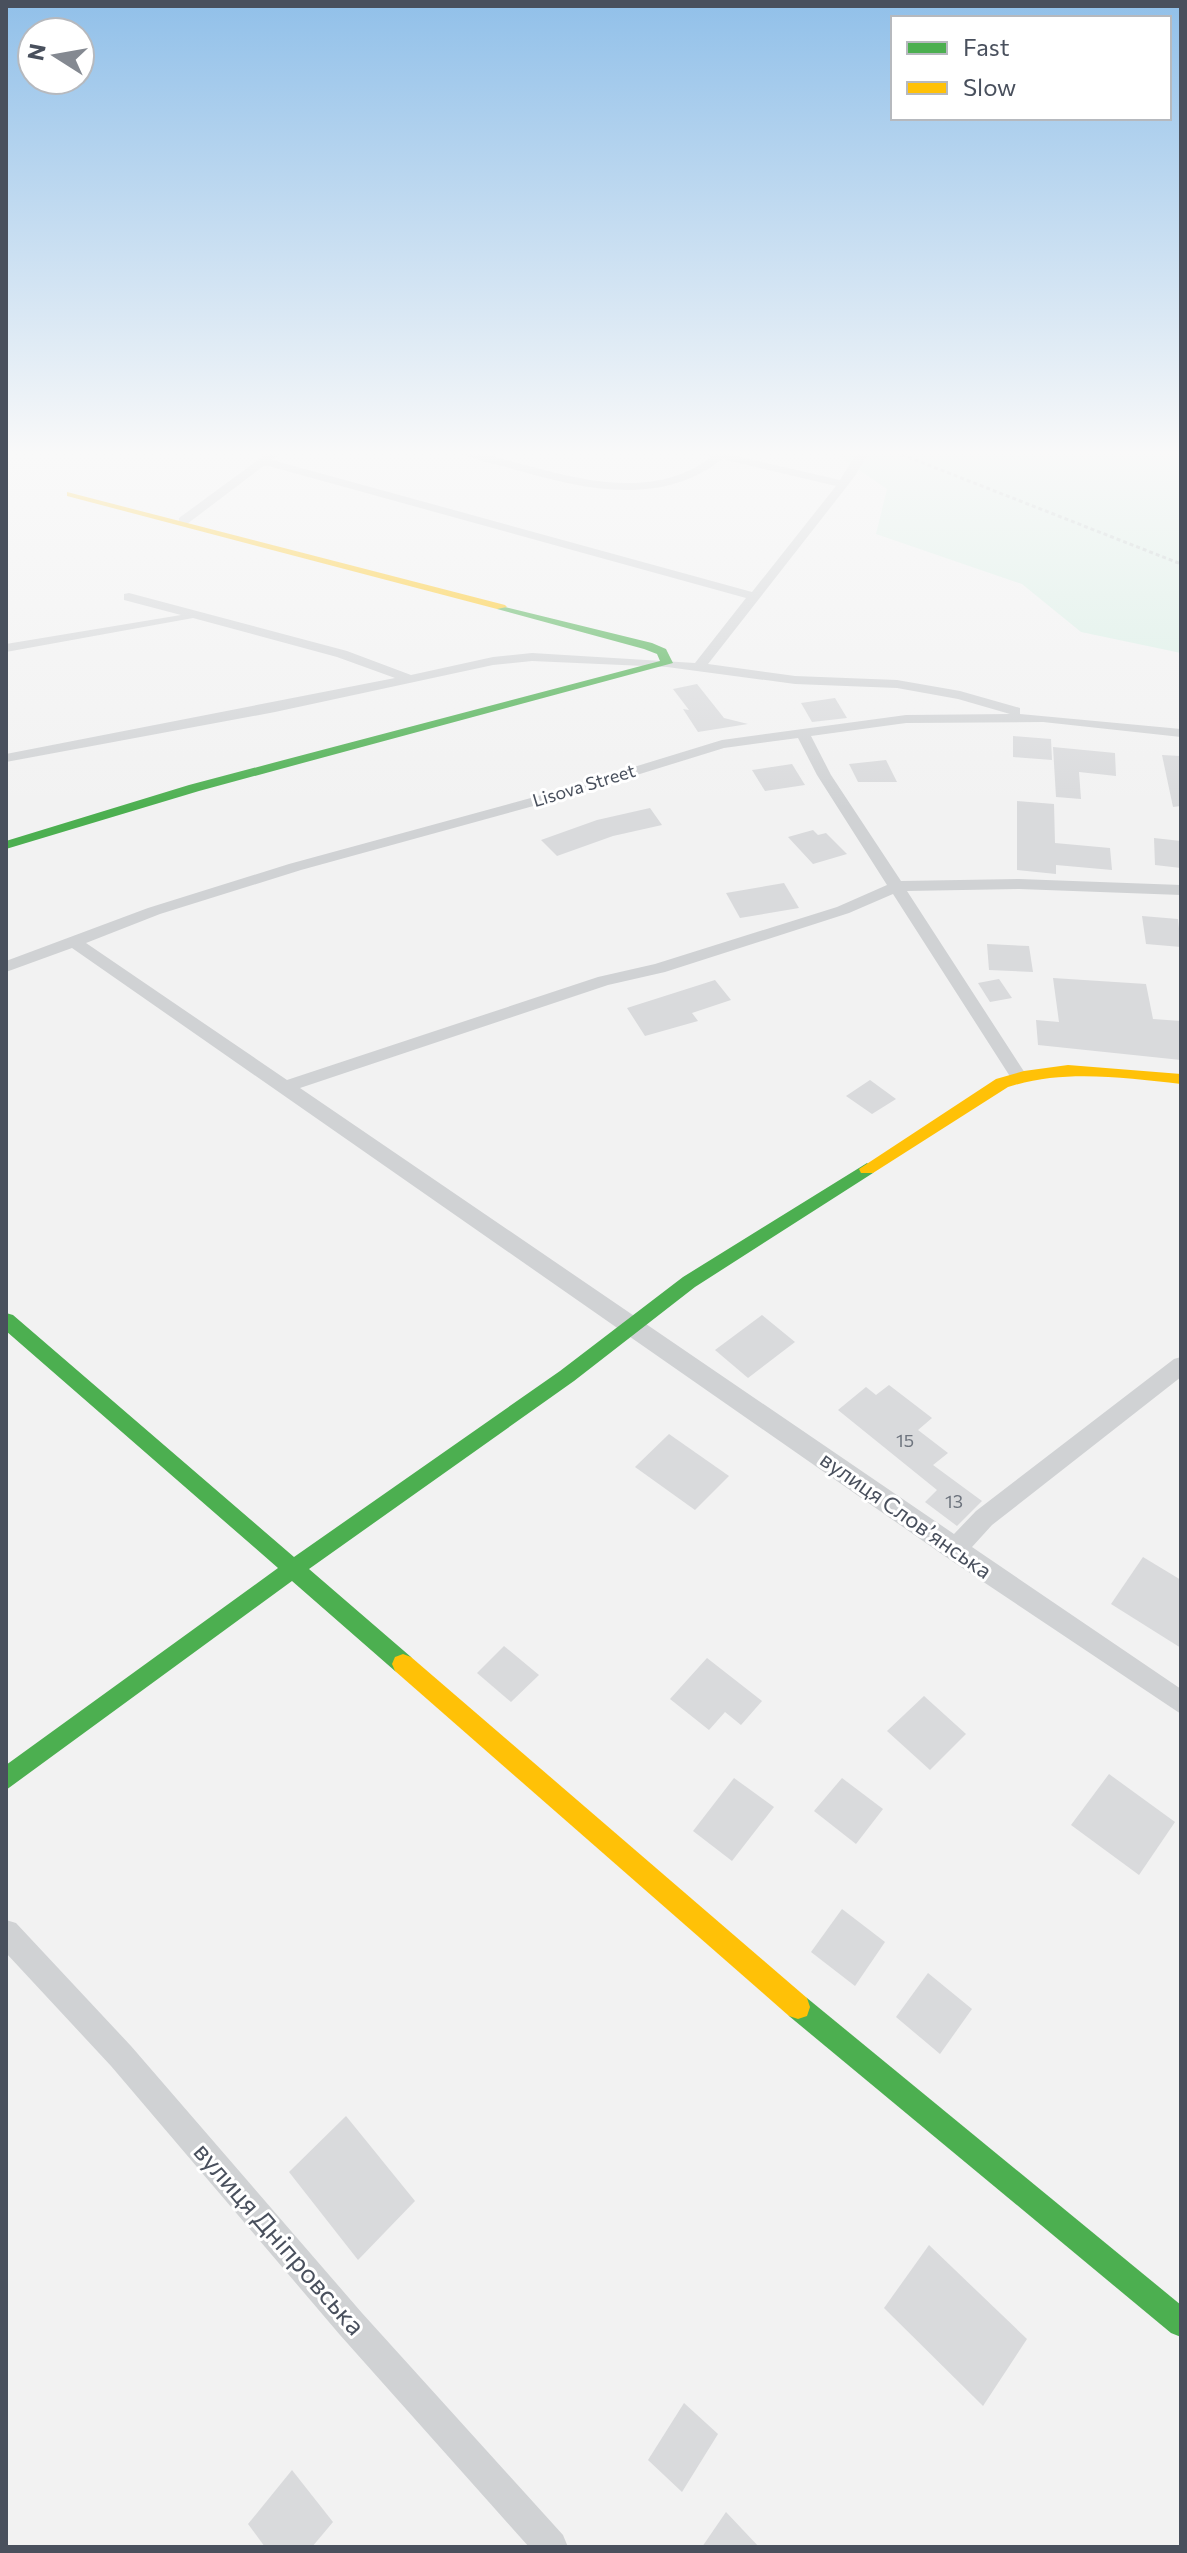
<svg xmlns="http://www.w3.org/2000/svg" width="1187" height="2553" viewBox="0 0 1187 2553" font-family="Commissioner,sans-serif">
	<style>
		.green { fill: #d8efe5 }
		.building { fill: #d9dadc }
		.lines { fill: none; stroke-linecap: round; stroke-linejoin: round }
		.path { stroke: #bcc7c6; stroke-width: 3; stroke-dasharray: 4 3; stroke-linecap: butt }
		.street { fill: #d0d2d4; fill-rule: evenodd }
		.fast { fill: #4caf50; fill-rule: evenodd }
		.slow { fill: #ffc107; fill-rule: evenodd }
		.labels { text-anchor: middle; stroke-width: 6; stroke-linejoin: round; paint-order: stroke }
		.far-street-label { font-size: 18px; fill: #49505d; stroke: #fff }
		.number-label { font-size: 18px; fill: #6e747e }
		.street-label { font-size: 22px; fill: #49505d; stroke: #fff }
		.near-street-label { font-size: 26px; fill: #49505d; stroke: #fff }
	</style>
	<rect width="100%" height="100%" fill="#f2f2f2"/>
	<!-- green -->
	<path class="green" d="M833,452H1181V653L1081,632L1022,584L876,534L887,489Z"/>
	<!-- building -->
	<g class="building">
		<path d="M697,684L724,718L748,724L698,732L683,709L689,710L673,689Z"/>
		<path d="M835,698L847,718L812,722L801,703Z"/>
		<path d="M1013,736L1051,739L1052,760L1013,757Z"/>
		<path d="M1053,747L1115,753L1116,776L1079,772L1081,799L1056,797Z"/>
		<path d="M1162,755L1181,756V806L1173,807Z"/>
		<path d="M886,760L897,782H858L849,764Z"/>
		<path d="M792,764L805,785L765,791L752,770Z"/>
		<path d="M1017,801L1054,804L1055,843L1110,848L1112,870L1056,865V874L1017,870Z"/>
		<path d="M650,808L662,825L613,836L557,856L541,840L597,820Z"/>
		<path d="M813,830L818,835L826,833L847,854L813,864L788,837Z"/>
		<path d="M1154,838L1181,841V868L1155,865Z"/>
		<path d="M784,883L799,908L740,918L726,893Z"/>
		<path d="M1142,916L1178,919L1181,947L1146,944Z"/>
		<path d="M987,944L1029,946L1033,972L989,970Z"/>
		<path d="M1053,978L1146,984L1153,1019L1181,1021V1060L1038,1045L1036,1020L1059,1022Z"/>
		<path d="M999,979L1012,998L990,1002L978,983Z"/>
		<path d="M715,980L731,1000L692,1013L698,1021L645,1036L627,1008Z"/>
		<path d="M870,1080L896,1099L872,1114L846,1096Z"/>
		<path d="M762,1315L795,1342L748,1378L715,1350Z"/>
		<path d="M889,1385L932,1418L918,1430L948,1453L933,1465L982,1501L957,1526L925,1502L937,1490L838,1410L866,1387L876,1395Z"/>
		<path d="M669,1434L729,1476L695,1510L635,1467Z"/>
		<path d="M1143,1557L1181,1580V1648L1111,1604Z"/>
		<path d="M504,1646L539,1675L511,1702L477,1673Z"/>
		<path d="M707,1658L762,1701L741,1725L725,1712L709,1730L670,1699Z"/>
		<path d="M924,1696L966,1734L930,1770L887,1731Z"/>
		<path d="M1109,1774L1175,1822L1139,1875L1071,1825Z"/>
		<path d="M734,1778L774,1807L732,1861L693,1831Z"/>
		<path d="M842,1778L883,1809L856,1844L814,1811Z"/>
		<path d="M842,1909L885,1942L855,1986L811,1952Z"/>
		<path d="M928,1973L972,2009L940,2054L896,2017Z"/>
		<path d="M346,2116L415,2201L358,2260L289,2172Z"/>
		<path d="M929,2245L1027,2339L983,2406L884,2308Z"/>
		<path d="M684,2403L718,2434L682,2492L648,2460Z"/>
		<path d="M292,2470L333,2522L312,2547H265L248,2524Z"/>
		<path d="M726,2512L759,2547H702Z"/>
	</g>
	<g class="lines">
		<!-- path -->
		<path class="path" d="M895,452L1181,564"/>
		<!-- street -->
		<g class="street">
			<path d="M269,452L279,454L272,460L752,592L836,486L722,459C661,508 582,489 513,469C497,464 474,461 460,452C485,452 508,461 533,467C591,483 660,497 711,457L698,452H730L728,454L840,480L857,452H869L855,476L708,664L795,676L897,680L960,691L1020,708V714L1181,729V737L1043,722L906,723L811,736L831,775L901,881L1019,879L1181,885V895L1019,889L907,891L1023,1070L1026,1074L1023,1078H1011L893,894L849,913L665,972L608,985L300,1088L954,1534L976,1511L1174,1359L1181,1357V1377L992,1525L972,1547L1181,1689V1714L946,1557L72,948L6,972V961L148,908L289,864L549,793L722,740L906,715L1010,714L958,699L897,688L795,684L667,667L532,661L493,665L275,712L6,762V754L395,678L337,657L193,618L6,652V644L181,615L124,600V594L129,593L347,651L411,675L493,657L532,653L695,663L746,598L265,465L187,524H179V518ZM798,738L817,775L887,885L837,907L655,964L598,977L287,1080L86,943L160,914L301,870L559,799L724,748Z"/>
			<path d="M6,1920L16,1923L131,2046L362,2313L563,2535L568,2547H529L340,2335L111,2066L6,1953Z"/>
		</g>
		<!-- fast -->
		<g class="fast">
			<path d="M497,605L652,643L666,649L673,663L199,791L6,849V841L189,785L660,661L657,654L644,649L497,609Z"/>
			<path d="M867,1163L875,1169L873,1173L695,1287L574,1381L309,1569L411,1657L414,1664L411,1671L403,1674L395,1671L292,1581L6,1790V1765L278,1568L6,1331V1313L13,1315L294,1557L560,1371L683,1277Z"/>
			<path d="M798,1995L807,1998L1181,2305V2337L1171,2333L789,2016L786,2007L789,1998Z"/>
		</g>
		<!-- slow -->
		<g class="slow">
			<path d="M67,492L505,605L507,607L497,609L67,496Z"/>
			<path d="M1068,1065L1181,1074V1084C1123,1078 1065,1069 1008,1087L873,1173H861L859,1169L996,1079L1024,1071Z"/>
			<path d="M403,1654L411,1657L807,1998L810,2007L807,2016L798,2019L789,2016L395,1671L392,1664L395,1657Z"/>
		</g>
	</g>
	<!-- sky -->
	<linearGradient id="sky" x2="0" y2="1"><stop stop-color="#91c0e9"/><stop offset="0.56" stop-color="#f9f9f9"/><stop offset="1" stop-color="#f9f9f9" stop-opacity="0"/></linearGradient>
	<rect width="1187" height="809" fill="url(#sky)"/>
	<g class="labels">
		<!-- far-street labels -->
		<g class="far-street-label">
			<text transform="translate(584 786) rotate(-17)" y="6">Lisova Street</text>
		</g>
		<!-- number labels -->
		<g class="number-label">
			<text x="905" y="1447">15</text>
			<text x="954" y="1508">13</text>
		</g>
		<!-- street labels -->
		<g class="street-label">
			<text transform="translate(906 1515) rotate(35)" y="8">вулиця Словʼянська</text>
		</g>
		<!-- near-street labels -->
		<g class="near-street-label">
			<text transform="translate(279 2239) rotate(49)" y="9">вулиця Дніпровська</text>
		</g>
	</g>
	<!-- border -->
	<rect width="1187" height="2553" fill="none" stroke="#49505d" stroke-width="16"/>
	<!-- legend -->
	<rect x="891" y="16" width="280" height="104" fill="#ffffff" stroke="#b6b9be" stroke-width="2"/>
	<rect x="907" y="42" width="40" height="12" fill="#4caf50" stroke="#b6b9be" stroke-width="2"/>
	<text x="963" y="56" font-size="24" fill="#49505d">Fast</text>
	<rect x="907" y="82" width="40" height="12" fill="#ffc107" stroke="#b6b9be" stroke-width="2"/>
	<text x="963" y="96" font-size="24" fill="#49505d">Slow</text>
	<!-- north arrow -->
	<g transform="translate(56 56) rotate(281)"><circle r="38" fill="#ffffff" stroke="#b6b9be" stroke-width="2"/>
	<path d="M0-6L14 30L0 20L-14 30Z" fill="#848991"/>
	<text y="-12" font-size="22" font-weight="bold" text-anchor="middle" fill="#49505d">N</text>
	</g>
</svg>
